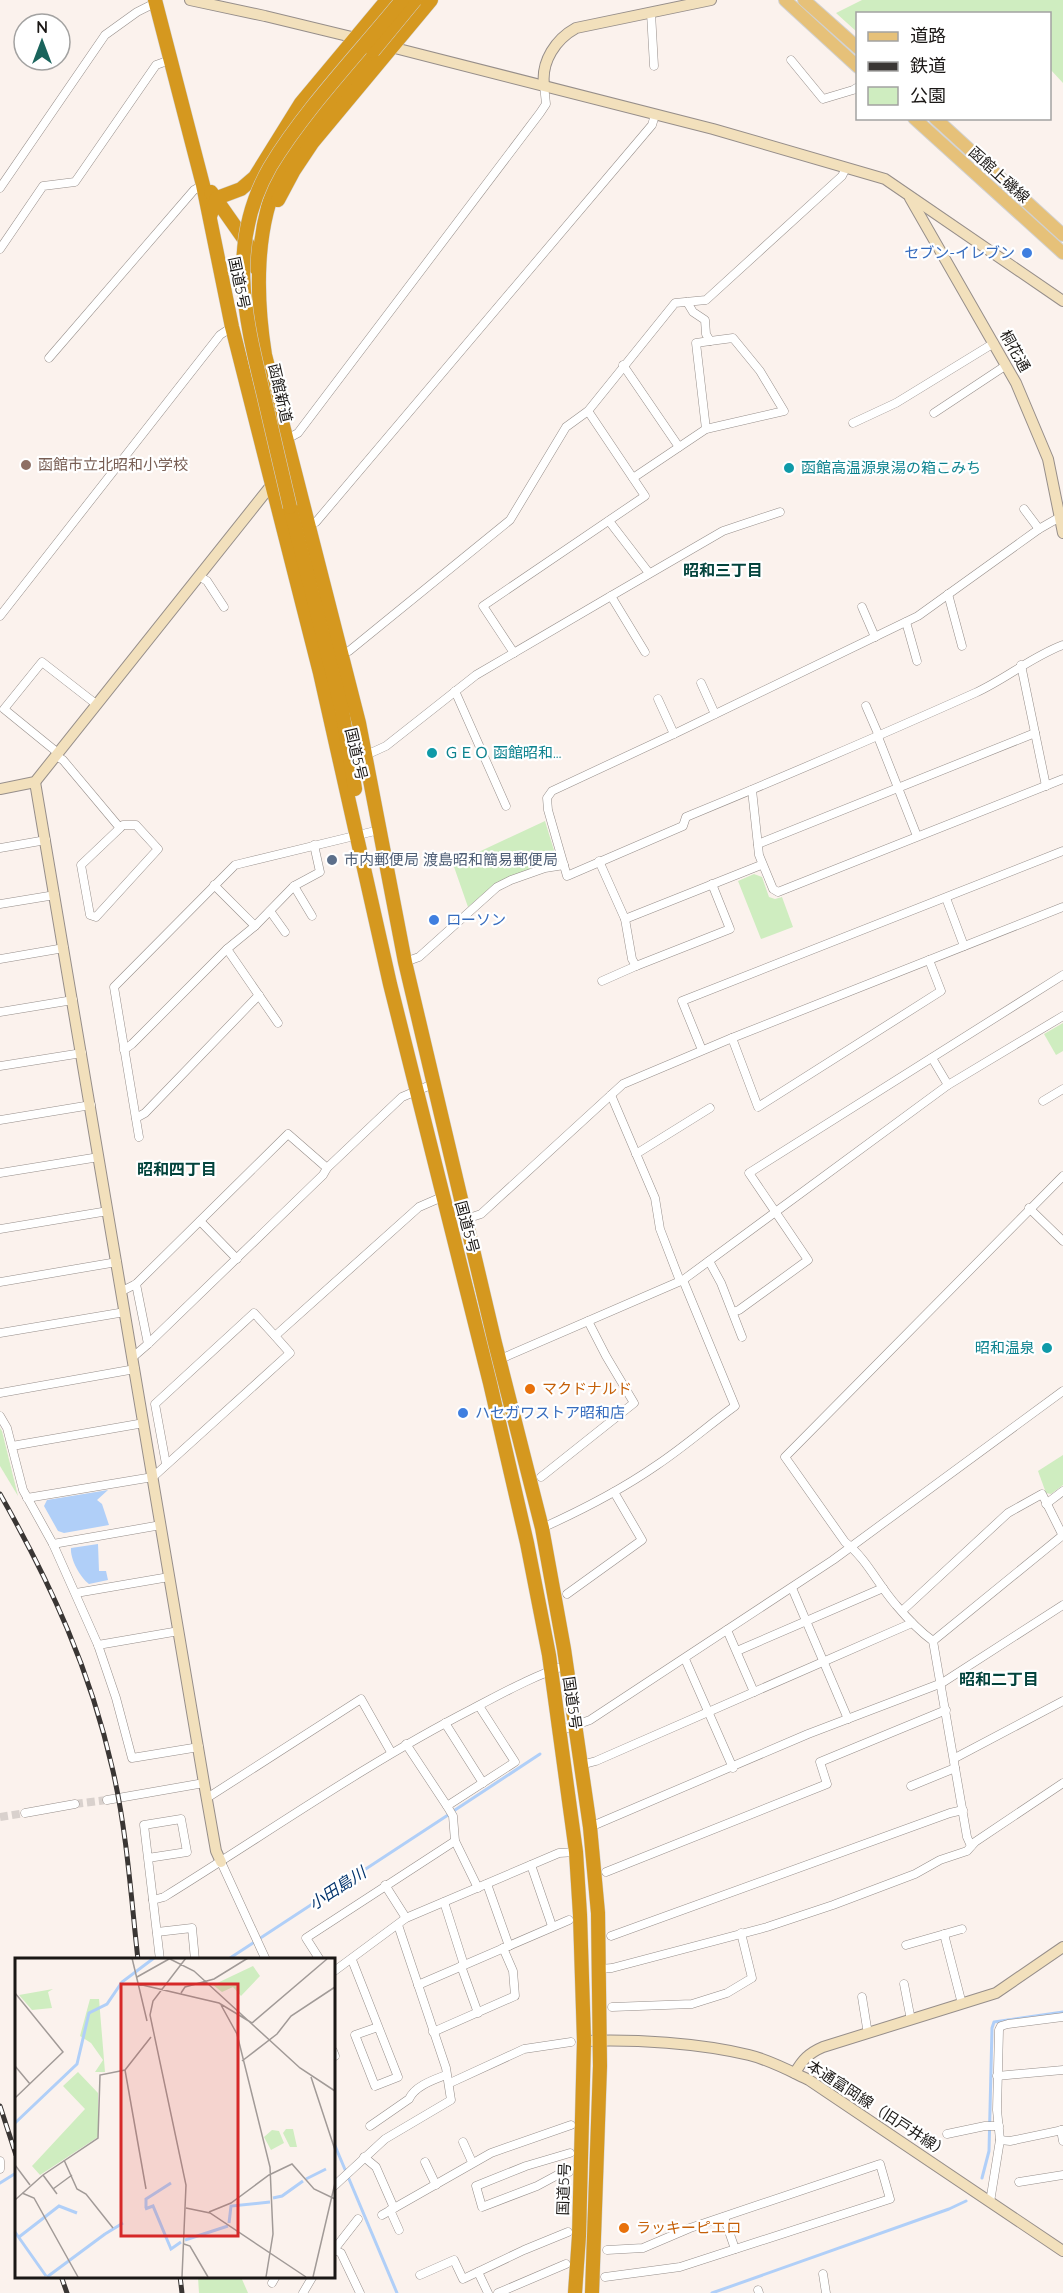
<svg xmlns="http://www.w3.org/2000/svg" width="1063" height="2293" viewBox="0 0 1063 2293" font-family="Quicksand,'Noto Sans JP',sans-serif">
	<style>
		.green { fill: #cfedc0 }
		.water { fill: #b0cff8 }
		.lines { fill: none; stroke-linecap: round; stroke-linejoin: round }
		.stream { stroke: #b0cff8; stroke-width: 3 }
		.street-tunnel { stroke: #d9d1cd; stroke-width: 8; stroke-dasharray: 8 4; stroke-linecap: butt }
		.street-casing { stroke: #968e8a; stroke-width: 9 }
		.secondary-casing { stroke: #968e8a; stroke-width: 12 }
		.primary-casing { stroke: #d1d1d0; stroke-width: 14 }
		.highway-casing { stroke: #d1d1d0; stroke-width: 15 }
		.street { stroke: #fff; stroke-width: 8 }
		.secondary { stroke: #f2e0bc; stroke-width: 10 }
		.primary { stroke: #e6c179; stroke-width: 12 }
		.highway { stroke: #d5981f; stroke-width: 14 }
		.rail-casing { stroke: #3a3634; stroke-width: 5 }
		.rail { stroke: #fff; stroke-width: 3; stroke-dasharray: 9; stroke-linecap: butt }
		.highway-bridge-casing { stroke: #d1d1d0; stroke-width: 15; stroke-linecap: butt }
		.highway-bridge { stroke: #d5981f; stroke-width: 14 }
		.shop-dot { fill: #3f7fe0; stroke: #fff; stroke-width: 2 }
		.education-dot { fill: #8d6e63; stroke: #fff; stroke-width: 2 }
		.culture-dot { fill: #0f9aa8; stroke: #fff; stroke-width: 2 }
		.service-dot { fill: #5c6f8a; stroke: #fff; stroke-width: 2 }
		.food-dot { fill: #e8710a; stroke: #fff; stroke-width: 2 }
		.labels { text-anchor: middle; stroke-width: 4.5; stroke-linejoin: round; paint-order: stroke }
		.street-label { font-size: 15px; fill: #1a1715; stroke: #fff }
		.shop-label { font-size: 15px; fill: #366cbe; stroke: #fff; text-anchor: start }
		.education-label { font-size: 15px; fill: #785e54; stroke: #fff; text-anchor: start }
		.culture-label { font-size: 15px; fill: #0d838f; stroke: #fff; text-anchor: start }
		.service-label { font-size: 15px; fill: #4e5e75; stroke: #fff; text-anchor: start }
		.food-label { font-size: 15px; fill: #c56008; stroke: #fff; text-anchor: start }
		.neighbourhood-label { font-size: 16px; font-weight: bold; fill: #03443d; stroke: #fff }
		.water-label { font-size: 16px; font-style: italic; fill: #00326b; stroke: #fff }
		.inset-river { fill: none; stroke: #b0cff8; stroke-width: 3 }
		.inset-road { fill: none; stroke: #a19a97; stroke-width: 1.5 }
		.view { fill: #d62828; fill-opacity: 0.15; stroke: #d62828; stroke-width: 3 }
		.inset-edge { fill: none; stroke: #1a1715; stroke-width: 3 }
	</style>
	<rect width="100%" height="100%" fill="#fbf2ed"/>
	<!-- green -->
	<g class="green">
		<path d="M862,0H1063V83L1050,69V14H858L857,32L836,13Z"/>
		<path d="M545,821L557,860L497,882L468,907L453,864Z"/>
		<path d="M754,874L762,877L769,897L775,899L782,897L793,927L761,939L738,881Z"/>
		<path d="M1063,1023V1051L1056,1055L1044,1034Z"/>
		<path d="M0,1428L2,1431L18,1496L0,1466Z"/>
		<path d="M1063,1455V1485L1051,1494L1046,1493L1038,1471Z"/>
		<path d="M198,2277H241L248,2293H199Z"/>
	</g>
	<!-- water -->
	<g class="water">
		<path d="M108,1490L97,1500L102,1504L109,1525L64,1533L58,1531L44,1506L47,1500Z"/>
		<path d="M98,1544L99,1571H106L108,1580L89,1584C80,1577 70,1559 71,1548Z"/>
	</g>
	<g class="lines">
		<!-- stream -->
		<g class="stream">
			<path d="M455,1810L540,1754"/>
			<path d="M227,1960L448,1815"/>
			<path d="M333,2141L397,2293"/>
			<path d="M982,2178L989,2151L992,2028L994,2022L1063,2012"/>
			<path d="M0,2183L16,2173"/>
			<path d="M712,2293L949,2209L966,2201"/>
		</g>
		<!-- street-tunnel -->
		<g class="street-tunnel">
			<path d="M75,1804L107,1800"/>
			<path d="M0,1817L25,1813"/>
		</g>
		<defs>
			<g id="street">
				<path d="M651,13L654,66"/>
				<path d="M791,60L823,99L853,90L858,87"/>
				<path d="M0,188L105,35L137,12L155,3"/>
				<path d="M0,249L43,186L75,182L156,65L170,60"/>
				<path d="M49,358L194,190L203,185"/>
				<path d="M623,365L679,447"/>
				<path d="M934,413L1005,366"/>
				<path d="M853,423L896,403L994,343"/>
				<path d="M706,429L696,343L710,341"/>
				<path d="M287,439L298,433L540,113L546,104L544,85"/>
				<path d="M633,478L706,429L784,411L760,371L733,338L710,341L706,334L705,320L693,312L687,302"/>
				<path d="M1024,509L1039,529"/>
				<path d="M1060,517L1039,529L918,616L674,734L552,791L547,798L548,810L567,876L683,826L686,817C783,777 879,736 975,693C1006,679 1031,657 1063,645"/>
				<path d="M609,521L649,573"/>
				<path d="M316,522L652,125L655,115"/>
				<path d="M199,576L207,581L224,607"/>
				<path d="M948,594L962,646"/>
				<path d="M611,596L645,652"/>
				<path d="M862,607L875,637"/>
				<path d="M0,616L220,335L232,327"/>
				<path d="M906,622L917,661"/>
				<path d="M514,653L483,606L645,496L588,411"/>
				<path d="M341,655L349,651L510,520L566,427L588,411L675,303L706,300L842,176L846,168"/>
				<path d="M1021,665L1046,786"/>
				<path d="M701,683L715,714"/>
				<path d="M455,691L506,806"/>
				<path d="M658,699L674,734"/>
				<path d="M866,706L879,736"/>
				<path d="M878,737L917,836"/>
				<path d="M58,753L4,709L42,662L96,704"/>
				<path d="M56,756L63,760L120,828L123,825H136L158,849L96,917L90,915L81,865L120,828"/>
				<path d="M364,756L386,746L476,675L611,596L723,531L780,512"/>
				<path d="M752,790L759,855L773,889L778,892L1063,779"/>
				<path d="M758,844L1035,733"/>
				<path d="M0,848L46,840"/>
				<path d="M599,861L625,919L632,959L636,966L730,929L712,884"/>
				<path d="M214,885L255,926"/>
				<path d="M294,886L312,916"/>
				<path d="M946,898L964,946"/>
				<path d="M0,904L55,895"/>
				<path d="M270,911L285,932"/>
				<path d="M625,919L761,865"/>
				<path d="M227,949L278,1023"/>
				<path d="M0,959L64,948"/>
				<path d="M405,962L419,957L497,887L511,880L545,868L564,865"/>
				<path d="M602,981L636,966"/>
				<path d="M0,1012L73,1000"/>
				<path d="M732,1038L758,1107L941,991L929,960"/>
				<path d="M124,1050L132,1044L227,949L255,926L294,886L320,872L314,845"/>
				<path d="M702,1050L682,1001L1063,851"/>
				<path d="M932,1058L948,1085"/>
				<path d="M0,1066L82,1053"/>
				<path d="M611,1095L655,1198L660,1229L680,1281"/>
				<path d="M1043,1101L1063,1089"/>
				<path d="M136,1118L145,1113L259,995"/>
				<path d="M0,1120L91,1105"/>
				<path d="M139,1137L114,987L235,865L379,830"/>
				<path d="M636,1154L710,1108"/>
				<path d="M0,1173L99,1157"/>
				<path d="M1029,1208L1063,1241"/>
				<path d="M466,1219L481,1214L623,1084L732,1038L1063,907"/>
				<path d="M200,1221L237,1259"/>
				<path d="M0,1229L108,1211"/>
				<path d="M709,1261L721,1283L742,1337"/>
				<path d="M0,1282L117,1262"/>
				<path d="M136,1284L148,1344"/>
				<path d="M122,1291L136,1284L288,1134L327,1168"/>
				<path d="M733,1312L739,1310L808,1260L749,1173L1063,975"/>
				<path d="M0,1333L125,1312"/>
				<path d="M133,1357L148,1344L323,1175L327,1168L402,1097L433,1084"/>
				<path d="M498,1360L683,1280L948,1085L1063,1016"/>
				<path d="M0,1393L135,1369"/>
				<path d="M0,1416L7,1428L23,1490L53,1544L98,1645L116,1698L132,1758L199,1747"/>
				<path d="M12,1446L144,1423"/>
				<path d="M166,1464L155,1404L254,1313L275,1336"/>
				<path d="M541,1477L634,1403L606,1356L588,1321"/>
				<path d="M27,1498L153,1477L290,1353L275,1336L419,1207L442,1197"/>
				<path d="M1046,1504L1063,1491"/>
				<path d="M542,1528C582,1510 621,1490 657,1465C684,1447 709,1425 735,1406L683,1280"/>
				<path d="M53,1544L161,1525"/>
				<path d="M792,1588L848,1719"/>
				<path d="M76,1593L169,1577"/>
				<path d="M567,1594L642,1540L614,1492"/>
				<path d="M902,1611L1008,1513L1042,1494L1063,1536"/>
				<path d="M727,1630L754,1692"/>
				<path d="M933,1641L1063,1535"/>
				<path d="M98,1645L179,1631"/>
				<path d="M737,1651L883,1588"/>
				<path d="M685,1659L733,1768"/>
				<path d="M445,1723L483,1783"/>
				<path d="M559,1731L590,1720L833,1560L1063,1391"/>
				<path d="M406,1744L447,1806L515,1762L479,1706"/>
				<path d="M955,1758L1063,1701"/>
				<path d="M581,1765L596,1761L912,1623"/>
				<path d="M911,1786L955,1768"/>
				<path d="M207,1798L361,1699L391,1752"/>
				<path d="M107,1800L204,1783"/>
				<path d="M447,1806L453,1816L455,1841L478,1888"/>
				<path d="M25,1813L75,1804"/>
				<path d="M590,1827L808,1734L942,1683L1063,1605"/>
				<path d="M971,1846L967,1837L933,1641C919,1631 907,1618 896,1605C878,1585 867,1559 845,1542L785,1457L1063,1176"/>
				<path d="M148,1858L187,1852L181,1819L144,1825L153,1900"/>
				<path d="M221,1862L266,1960"/>
				<path d="M531,1865L552,1926"/>
				<path d="M606,1872L827,1784L820,1762L946,1710"/>
				<path d="M487,1884L509,1946"/>
				<path d="M385,1885L406,1918"/>
				<path d="M444,1902L464,1965"/>
				<path d="M157,1932L192,1928L195,1960"/>
				<path d="M944,1934L962,2004"/>
				<path d="M611,1936L950,1813L963,1810"/>
				<path d="M906,1945L962,1929"/>
				<path d="M160,1960L153,1900L164,1897C266,1834 365,1764 472,1709C503,1693 533,1676 567,1665"/>
				<path d="M320,1960L306,1938L455,1841"/>
				<path d="M352,1960L398,2077L375,2086L355,2035L378,2027"/>
				<path d="M461,1966L478,2013"/>
				<path d="M600,1969L612,1968L767,1927L833,1905L915,1874L940,1860L967,1851L975,1842L1063,1783"/>
				<path d="M333,1972L406,1918L559,1853L576,1852"/>
				<path d="M904,1984L910,2015"/>
				<path d="M418,1985L569,1920"/>
				<path d="M862,1997L867,2028"/>
				<path d="M612,2007L692,2004L727,1993L752,1978L741,1933"/>
				<path d="M433,2032L515,1996L513,1971L503,1948"/>
				<path d="M333,2051L335,2056"/>
				<path d="M997,2076L1063,2070"/>
				<path d="M450,2083L524,2049L571,2042"/>
				<path d="M370,2126L409,2099C415,2086 433,2080 446,2075"/>
				<path d="M1061,2130L1063,2141"/>
				<path d="M947,2134L985,2126H999"/>
				<path d="M1000,2140L1010,2141L1063,2130"/>
				<path d="M463,2142L472,2162"/>
				<path d="M364,2157L376,2167L394,2208"/>
				<path d="M0,2161V2169"/>
				<path d="M425,2162L436,2185"/>
				<path d="M569,2172H563L537,2186L482,2207L476,2186L526,2166L570,2153"/>
				<path d="M1019,2182L1063,2175"/>
				<path d="M333,2187L385,2139L451,2100L446,2068L398,1925"/>
				<path d="M990,2202L1000,2140L997,2110L999,2030L1001,2026L1008,2024L1063,2017"/>
				<path d="M390,2210L399,2230"/>
				<path d="M382,2215L491,2153L571,2125"/>
				<path d="M724,2217L735,2249"/>
				<path d="M333,2249L341,2253L360,2293"/>
				<path d="M333,2251L358,2219"/>
				<path d="M478,2272L488,2293"/>
				<path d="M823,2274L826,2293"/>
				<path d="M420,2275L454,2260L463,2279L524,2250L568,2232"/>
				<path d="M605,2277L680,2267L890,2199L880,2164L690,2228L643,2248L607,2250"/>
				<path d="M272,2283L276,2276"/>
				<path d="M758,2290L759,2293"/>
				<path d="M303,2293L313,2276"/>
				<path d="M498,2293L566,2264"/>
			</g>
			<g id="secondary">
				<path d="M190,0L265,16L360,39"/>
				<path d="M387,46L713,129L885,179L1063,301"/>
				<path d="M544,85C541,61 556,39 576,28L711,0"/>
				<path d="M910,198L1016,383L1048,459L1063,533"/>
				<path d="M35,782L204,1783L216,1851L221,1862"/>
				<path d="M0,789L35,782L273,483"/>
				<path d="M584,2041C635,2039 699,2043 749,2055C770,2060 790,2071 809,2080L1063,2251"/>
				<path d="M795,2073C802,2060 809,2053 823,2047L996,1993L1063,1947"/>
			</g>
			<g id="primary">
				<path d="M785,0L858,67"/>
				<path d="M804,0L858,48"/>
				<path d="M914,118L1063,253"/>
				<path d="M935,118L1063,235"/>
			</g>
			<g id="highway">
				<path d="M155,0L203,185L232,327L320,673L390,984L490,1383L527,1543L549,1655L576,1852L580,1915L584,2041L579,2236L575,2293"/>
				<path d="M373,51C341,89 302,129 280,175C254,228 256,299 265,355L359,723L405,962L495,1343L542,1528L564,1649L590,1827L598,1913L600,2066L592,2293"/>
				<path d="M211,192L251,249L256,268"/>
				<path d="M278,200L294,170L312,143L431,0"/>
				<path d="M210,216L217,198L241,189L255,177L301,103L387,0"/>
				<path d="M290,507L342,710L355,789"/>
			</g>
		</defs>
		<!-- street casing -->
		<use href="#street" class="street-casing"/>
		<!-- secondary casing -->
		<use href="#secondary" class="secondary-casing"/>
		<!-- primary casing -->
		<use href="#primary" class="primary-casing"/>
		<!-- highway casing -->
		<use href="#highway" class="highway-casing"/>
		<!-- street -->
		<use href="#street" class="street"/>
		<!-- secondary -->
		<use href="#secondary" class="secondary"/>
		<!-- primary -->
		<use href="#primary" class="primary"/>
		<!-- highway -->
		<use href="#highway" class="highway"/>
		<defs>
			<g id="rail">
				<path d="M0,1494C51,1584 90,1669 113,1771C127,1833 131,1897 138,1960"/>
				<path d="M0,2106L16,2155"/>
				<path d="M61,2276L67,2293"/>
				<path d="M180,2276L182,2293"/>
			</g>
		</defs>
		<!-- rail casing -->
		<use href="#rail" class="rail-casing"/>
		<!-- rail -->
		<use href="#rail" class="rail"/>
		<defs>
			<g id="highway-bridge">
				<path d="M373,51L415,0"/>
				<path d="M290,507C281,468 272,430 263,392C244,314 227,242 270,167C305,109 359,53 402,0"/>
			</g>
		</defs>
		<!-- highway-bridge casing -->
		<use href="#highway-bridge" class="highway-bridge-casing"/>
		<!-- highway-bridge -->
		<use href="#highway-bridge" class="highway-bridge"/>
	</g>
	<!-- markers -->
	<g class="shop-dot">
		<circle cx="1027" cy="253" r="6"/>
		<circle cx="434" cy="920" r="6"/>
		<circle cx="463" cy="1413" r="6"/>
	</g>
	<circle class="education-dot" cx="26" cy="465" r="6"/>
	<g class="culture-dot">
		<circle cx="789" cy="468" r="6"/>
		<circle cx="432" cy="753" r="6"/>
		<circle cx="1047" cy="1348" r="6"/>
	</g>
	<circle class="service-dot" cx="332" cy="860" r="6"/>
	<g class="food-dot">
		<circle cx="530" cy="1389" r="6"/>
		<circle cx="624" cy="2228" r="6"/>
	</g>
	<g class="labels">
		<!-- street labels -->
		<g class="street-label">
			<text transform="translate(999 175) rotate(42)" y="5">函館上磯線</text>
			<text transform="translate(239 283) rotate(78)" y="5">国道5号</text>
			<text transform="translate(1015 351) rotate(61)" y="5">桐花通</text>
			<text transform="translate(280 393) rotate(77)" y="5">函館新道</text>
			<text transform="translate(356 754) rotate(77)" y="5">国道5号</text>
			<text transform="translate(467 1227) rotate(75)" y="5">国道5号</text>
			<text transform="translate(572 1703) rotate(82)" y="5">国道5号</text>
			<text transform="translate(878 2109) rotate(33)" y="5">本通富岡線（旧戸井線）</text>
			<text transform="translate(564 2189) rotate(-88)" y="5">国道5号</text>
		</g>
		<!-- shop labels -->
		<g class="shop-label">
			<text x="1015" y="258" text-anchor="end">セブン-イレブン</text>
			<text x="446" y="925">ローソン</text>
			<text x="475" y="1418">ハセガワストア昭和店</text>
		</g>
		<!-- education labels -->
		<g class="education-label">
			<text x="38" y="470">函館市立北昭和小学校</text>
		</g>
		<!-- culture labels -->
		<g class="culture-label">
			<text x="801" y="473">函館高温源泉湯の箱こみち</text>
			<text x="444" y="758">ＧＥＯ 函館昭和…</text>
			<text x="1035" y="1353" text-anchor="end">昭和温泉</text>
		</g>
		<!-- service labels -->
		<g class="service-label">
			<text x="344" y="865">市内郵便局 渡島昭和簡易郵便局</text>
		</g>
		<!-- food labels -->
		<g class="food-label">
			<text x="542" y="1394">マクドナルド</text>
			<text x="636" y="2233">ラッキーピエロ</text>
		</g>
		<!-- neighbourhood labels -->
		<g class="neighbourhood-label">
			<text x="723" y="576">昭和三丁目</text>
			<text x="177" y="1175">昭和四丁目</text>
			<text x="999" y="1685">昭和二丁目</text>
		</g>
		<!-- water labels -->
		<g class="water-label">
			<text transform="translate(337 1888) rotate(-33)" y="6">小田島川</text>
		</g>
	</g>
	<!-- overview -->
	<g transform="translate(15 1958)">
		<rect width="320" height="320" fill="#fbf2ed"/>
		<path d="M238,8L245,18L226,38L218,29L207,34L198,27ZM38,31L33,34L37,50L17,52L4,37ZM75,41H84L90,114H80L88,102L76,85L65,78ZM63,114L83,135V179L25,217L17,208L70,151L48,128ZM271,171H278L282,189H275L268,175ZM257,172L264,173L269,185L256,192L249,179Z" fill="#cfedc0"/>
		<path class="inset-river" d="M0,165L62,106L74,55L92,46L107,24L139,0M291,221L311,211M258,240L267,238L288,223M131,250V241L156,225M130,251L138,248L156,291L166,284M214,265L216,248L255,244M0,274L31,318M90,276L108,265M4,279L44,248L62,255M170,282L213,268M32,319L90,276"/>
		<path class="inset-road" d="M117,0L132,63M153,0L179,13L285,110L320,133M122,19L154,1M123,26L204,45L237,65L312,1M0,35L48,94L0,140M166,35L170,29L199,21L233,0M206,47L222,76L255,209L258,276L251,319M227,103L262,76L276,58L320,29M0,108L15,126M110,112L131,231M296,119L320,192M49,202L62,231L71,236L98,270M0,207L15,227M28,217L42,236M38,231L57,217M7,235L19,240L63,319M0,242L28,217L83,180L85,117L110,112L136,79M171,250L195,255L291,319M194,254L216,245L254,217L277,206L299,231L320,241M169,286L175,288L193,319M167,319L171,227L135,57L138,43L171,0M298,319L320,225"/>
		<path class="view" d="M106,26H223V278H106Z"/>
		<rect width="320" height="320" class="inset-edge"/>
	</g>
	<!-- legend -->
	<rect x="856" y="12" width="195" height="108" fill="#ffffff" stroke="#a3a2a1" stroke-width="1.5"/>
	<rect x="868" y="32" width="30" height="9" fill="#e6c179" stroke="#a3a2a1" stroke-width="1.5"/>
	<text x="910" y="42" font-size="18" fill="#1a1715">道路</text>
	<rect x="868" y="62" width="30" height="9" fill="#3a3634" stroke="#a3a2a1" stroke-width="1.5"/>
	<text x="910" y="72" font-size="18" fill="#1a1715">鉄道</text>
	<rect x="868" y="87" width="30" height="18" fill="#cfedc0" stroke="#a3a2a1" stroke-width="1.5"/>
	<text x="910" y="102" font-size="18" fill="#1a1715">公園</text>
	<!-- north arrow -->
	<g transform="translate(42 42)"><circle r="28" fill="#ffffff" stroke="#a3a2a1" stroke-width="1.5"/>
	<path d="M0-4.5L10 22L0 15L-10 22Z" fill="#1a645c"/>
	<text y="-9" font-size="16" font-weight="bold" text-anchor="middle" fill="#1a1715">N</text>
	</g>
</svg>
